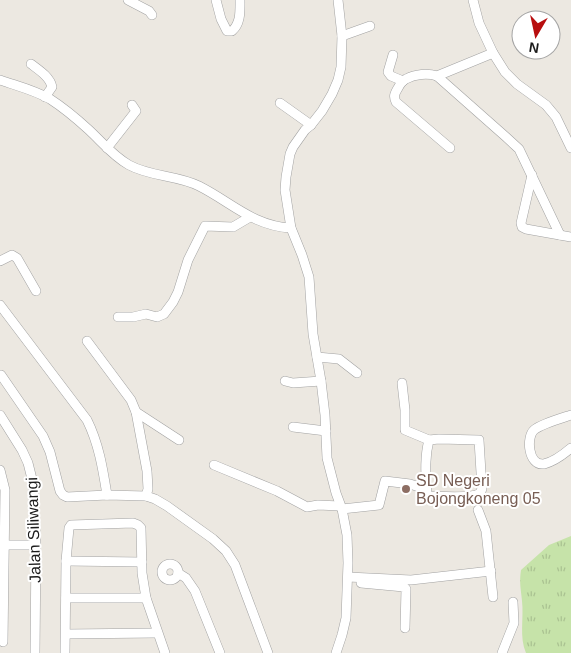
<svg xmlns="http://www.w3.org/2000/svg" width="571" height="653" viewBox="0 0 571 653" font-family="Arial,sans-serif">
	<style>
		.grass { fill: url(#grass-tufts) }
		.lines { fill: none; stroke-linecap: round; stroke-linejoin: round }
		.minor-casing { stroke: #a2a2a2; stroke-width: 10 }
		.minor { stroke: #fff; stroke-width: 9 }
		.education-dot { fill: #8d6e63; stroke: #fff; stroke-width: 2 }
		.labels { text-anchor: middle; stroke-width: 4; stroke-linejoin: round; paint-order: stroke }
		.education-label { font-size: 16px; fill: #785e54; stroke: #fff; text-anchor: start }
		.street-label { font-size: 16px; fill: #1b1b1b; stroke: #fff }
	</style>
	<defs>
		<pattern id="grass-tufts" width="24" height="20" patternUnits="userSpaceOnUse" patternTransform="scale(1.25)"><rect width="24" height="20" fill="#c6e3a9"/><path d="M3 7l-1-3M5 7V3M7 7l1-3M15 17l-1-3M17 17v-4M19 17l1-3" fill="none" stroke="#aac291"/></pattern>
	</defs>
	<rect width="100%" height="100%" fill="#ece8e1"/>
	<!-- grass -->
	<path class="grass" d="M571,536V653H526C519,637 524,618 522,601C521,589 519,583 521,570L549,545Z"/>
	<g class="lines">
		<defs>
			<g id="minor">
				<path d="M128,0L149,11L152,15"/>
				<path d="M216,0L221,19L227,31H232C241,23 240,11 240,0"/>
				<path d="M473,0L479,23L493,53L505,72L517,84L546,105L556,117L571,148"/>
				<path d="M342,36L370,26"/>
				<path d="M393,55L388,72L391,76L403,81"/>
				<path d="M31,64C39,70 50,77 52,87L45,97"/>
				<path d="M437,76L493,53"/>
				<path d="M0,80C17,86 34,90 50,99C64,108 77,119 89,130C102,142 113,156 129,165C151,177 177,175 199,186C231,202 253,226 291,228"/>
				<path d="M280,103L311,125"/>
				<path d="M107,148L136,111L132,105"/>
				<path d="M450,148L396,102C393,96 395,93 398,88C400,84 402,81 406,79C415,74 428,73 437,76L506,137L519,149L560,235"/>
				<path d="M532,175L521,223L522,227L526,229L571,237"/>
				<path d="M0,261L12,255L17,258L36,291"/>
				<path d="M0,305L87,420C99,444 103,470 107,495"/>
				<path d="M118,317H133L146,314L157,317L164,314L173,302L178,292L188,260L205,226L233,227L250,217"/>
				<path d="M87,341L131,400L136,412L147,471L148,489L146,496"/>
				<path d="M317,357L339,359L357,373"/>
				<path d="M1,375L43,436L50,452L60,491L63,495L67,497L107,495L146,496L155,499L167,506L213,539L226,551L235,565L268,653"/>
				<path d="M285,381L293,383L321,381"/>
				<path d="M402,383L405,410V430L429,440"/>
				<path d="M136,412L179,440"/>
				<path d="M0,415L22,450L28,463L33,483L36,545L35,653"/>
				<path d="M571,415C562,418 541,424 534,430C526,437 528,466 544,464C553,462 564,454 571,448"/>
				<path d="M293,427L326,431"/>
				<path d="M439,439L479,440L482,489C481,490 481,492 480,493C473,499 437,496 427,496C426,477 424,459 429,440Z"/>
				<path d="M214,465L277,491L307,507L318,505L340,506"/>
				<path d="M0,470L5,490L3,642"/>
				<path d="M342,509L379,505L385,481L410,484L422,488L427,496"/>
				<path d="M478,510L486,531L493,597"/>
				<path d="M4,545H36"/>
				<path d="M66,561L142,562"/>
				<circle cx="170" cy="572" r="8"/>
				<path d="M178,573L186,578L195,591L220,653"/>
				<path d="M348,577L411,580L491,571"/>
				<path d="M361,583L404,587L406,589L405,628"/>
				<path d="M66,598H146"/>
				<path d="M66,634L157,633"/>
				<path d="M65,653L66,561L69,528L71,525L133,523L138,525L141,528L142,573L146,598L165,653"/>
				<path d="M336,653L342,635L346,618L348,563L347,535L342,509L336,493L327,458L325,415L321,381L313,334L309,277L302,255L291,228L285,190L286,177L290,154L293,147L305,130L311,125L322,111L332,94L338,80L341,67L342,36L338,0"/>
				<path d="M502,653L514,623L513,602"/>
			</g>
		</defs>
		<!-- minor casing -->
		<use href="#minor" class="minor-casing"/>
		<!-- minor -->
		<use href="#minor" class="minor"/>
	</g>
	<!-- markers -->
	<circle class="education-dot" cx="406" cy="489" r="5"/>
	<g class="labels">
		<!-- education labels -->
		<g class="education-label">
			<text x="416" y="486">SD Negeri<tspan x="416" dy="18">Bojongkoneng 05</tspan></text>
		</g>
		<!-- street labels -->
		<g class="street-label">
			<text transform="translate(33 530) rotate(-92)" y="6">Jalan Siliwangi</text>
		</g>
	</g>
	<!-- north arrow -->
	<g transform="translate(536 35) rotate(189)"><circle r="24" fill="#ffffff" stroke="#a4a4a4"/>
	<path d="M0-4L9 19L0 12L-9 19Z" fill="#b80e0f"/>
	<text y="-8" font-size="14" font-weight="bold" text-anchor="middle" fill="#1b1b1b">N</text>
	</g>
</svg>
